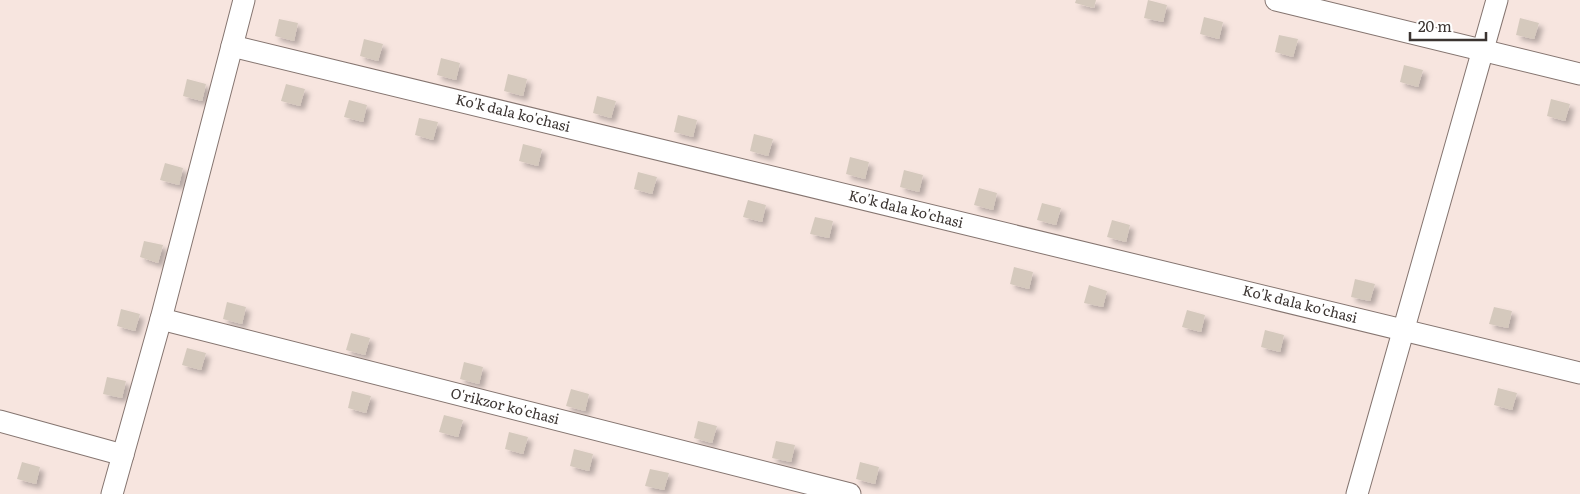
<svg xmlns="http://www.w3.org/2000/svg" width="1580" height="494" viewBox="0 0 1580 494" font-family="Literata,serif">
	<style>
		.building { fill: #d5c9bd; filter: url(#shadow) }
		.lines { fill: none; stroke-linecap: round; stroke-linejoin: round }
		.minor-casing { stroke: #857570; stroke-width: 23 }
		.minor { stroke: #fff; stroke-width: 21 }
		.labels { text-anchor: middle; stroke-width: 4; stroke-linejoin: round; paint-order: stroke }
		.street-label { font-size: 14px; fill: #3b3431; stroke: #fff }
	</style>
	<defs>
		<filter id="shadow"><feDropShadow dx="4.5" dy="4.5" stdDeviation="2.5" flood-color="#0004"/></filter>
	</defs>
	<rect width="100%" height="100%" fill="#f7e5df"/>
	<!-- building -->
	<g class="building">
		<path d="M1076,0H1096L1094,8L1075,3Z"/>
		<path d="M1148,0L1167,5L1163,22L1144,18Z"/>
		<path d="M1204,17L1223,22L1219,39L1200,34Z"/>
		<path d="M1520,18L1539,23L1534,39L1516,35Z"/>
		<path d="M279,19L298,23L294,41L275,36Z"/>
		<path d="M1279,35L1298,39L1293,57L1275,52Z"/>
		<path d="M364,39L383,44L378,61L360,56Z"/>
		<path d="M441,58L460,63L456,80L437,75Z"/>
		<path d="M1404,65L1423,70L1418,87L1400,82Z"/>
		<path d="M508,74L527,79L523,96L504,91Z"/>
		<path d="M187,79L206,84L202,101L183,96Z"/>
		<path d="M286,84L305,89L300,106L281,101Z"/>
		<path d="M597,96L616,101L611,118L593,113Z"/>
		<path d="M1551,99L1570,104L1565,121L1547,116Z"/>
		<path d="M349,100L367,105L363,122L344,117Z"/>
		<path d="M678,115L697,120L693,137L674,132Z"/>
		<path d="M419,118L438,122L433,140L415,135Z"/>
		<path d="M754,134L773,139L768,156L750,151Z"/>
		<path d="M523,144L542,149L538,166L519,161Z"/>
		<path d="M850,157L869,162L865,179L846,174Z"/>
		<path d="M165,163L183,168L179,185L160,180Z"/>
		<path d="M904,170L923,175L919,192L900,187Z"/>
		<path d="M638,172L657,177L652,194L634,189Z"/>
		<path d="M979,188L997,193L993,210L974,205Z"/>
		<path d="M748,200L766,205L762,222L743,217Z"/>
		<path d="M1042,203L1061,208L1056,225L1037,220Z"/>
		<path d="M815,217L833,221L829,238L810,234Z"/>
		<path d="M1112,220L1130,225L1126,242L1107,237Z"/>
		<path d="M144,241L163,245L158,263L140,257Z"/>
		<path d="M1014,267L1033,272L1029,289L1010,284Z"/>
		<path d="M1355,279L1375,284L1370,301L1351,297Z"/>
		<path d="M1089,285L1107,291L1103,307L1084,303Z"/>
		<path d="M227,302L246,307L242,324L223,319Z"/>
		<path d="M1494,307L1512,311L1508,328L1489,324Z"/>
		<path d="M121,309L140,314L135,331L117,326Z"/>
		<path d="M1187,310L1205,315L1201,332L1182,327Z"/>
		<path d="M1265,330L1284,335L1280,352L1261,347Z"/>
		<path d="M351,333L370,338L365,355L346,350Z"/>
		<path d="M187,348L206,353L201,370L182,365Z"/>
		<path d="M464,362L483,367L479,384L460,379Z"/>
		<path d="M107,377L126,381L122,398L103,394Z"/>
		<path d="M1498,388L1517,393L1512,410L1494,405Z"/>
		<path d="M571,389L589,394L585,411L566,406Z"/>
		<path d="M352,391L371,396L366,413L348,408Z"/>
		<path d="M444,415L463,420L458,437L439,432Z"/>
		<path d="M698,421L717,426L712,443L694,438Z"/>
		<path d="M509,432L528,437L523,454L505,449Z"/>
		<path d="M776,441L795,445L791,462L772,458Z"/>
		<path d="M574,449L593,454L589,471L570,466Z"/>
		<path d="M22,462L40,467L36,484L17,479Z"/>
		<path d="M860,462L879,467L875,484L856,479Z"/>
		<path d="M650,469L669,473L664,490L645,486Z"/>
	</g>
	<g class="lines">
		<defs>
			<g id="minor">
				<path d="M1276,0L1580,74"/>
				<path d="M232,46L1580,373"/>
				<path d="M161,319L850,494"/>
				<path d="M0,421L123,455"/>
				<path d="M112,494L161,319L244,0"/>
				<path d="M1357,494L1497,0"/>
			</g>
		</defs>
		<!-- minor casing -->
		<use href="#minor" class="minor-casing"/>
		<!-- minor -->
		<use href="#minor" class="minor"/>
	</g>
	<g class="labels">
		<!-- street labels -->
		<g class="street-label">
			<text transform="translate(513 113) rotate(14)" y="5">Ko'k dala ko'chasi</text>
			<text transform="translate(906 209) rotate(14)" y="5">Ko'k dala ko'chasi</text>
			<text transform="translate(1300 304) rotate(14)" y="5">Ko'k dala ko'chasi</text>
			<text transform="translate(505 406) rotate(14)" y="5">O'rikzor ko'chasi</text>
		</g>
	</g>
	<!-- scale -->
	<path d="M1410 32v8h76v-8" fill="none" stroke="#3b3431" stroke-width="2.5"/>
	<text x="1418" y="32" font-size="15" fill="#3b3431" stroke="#ffffff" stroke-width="4" paint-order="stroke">20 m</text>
</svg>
